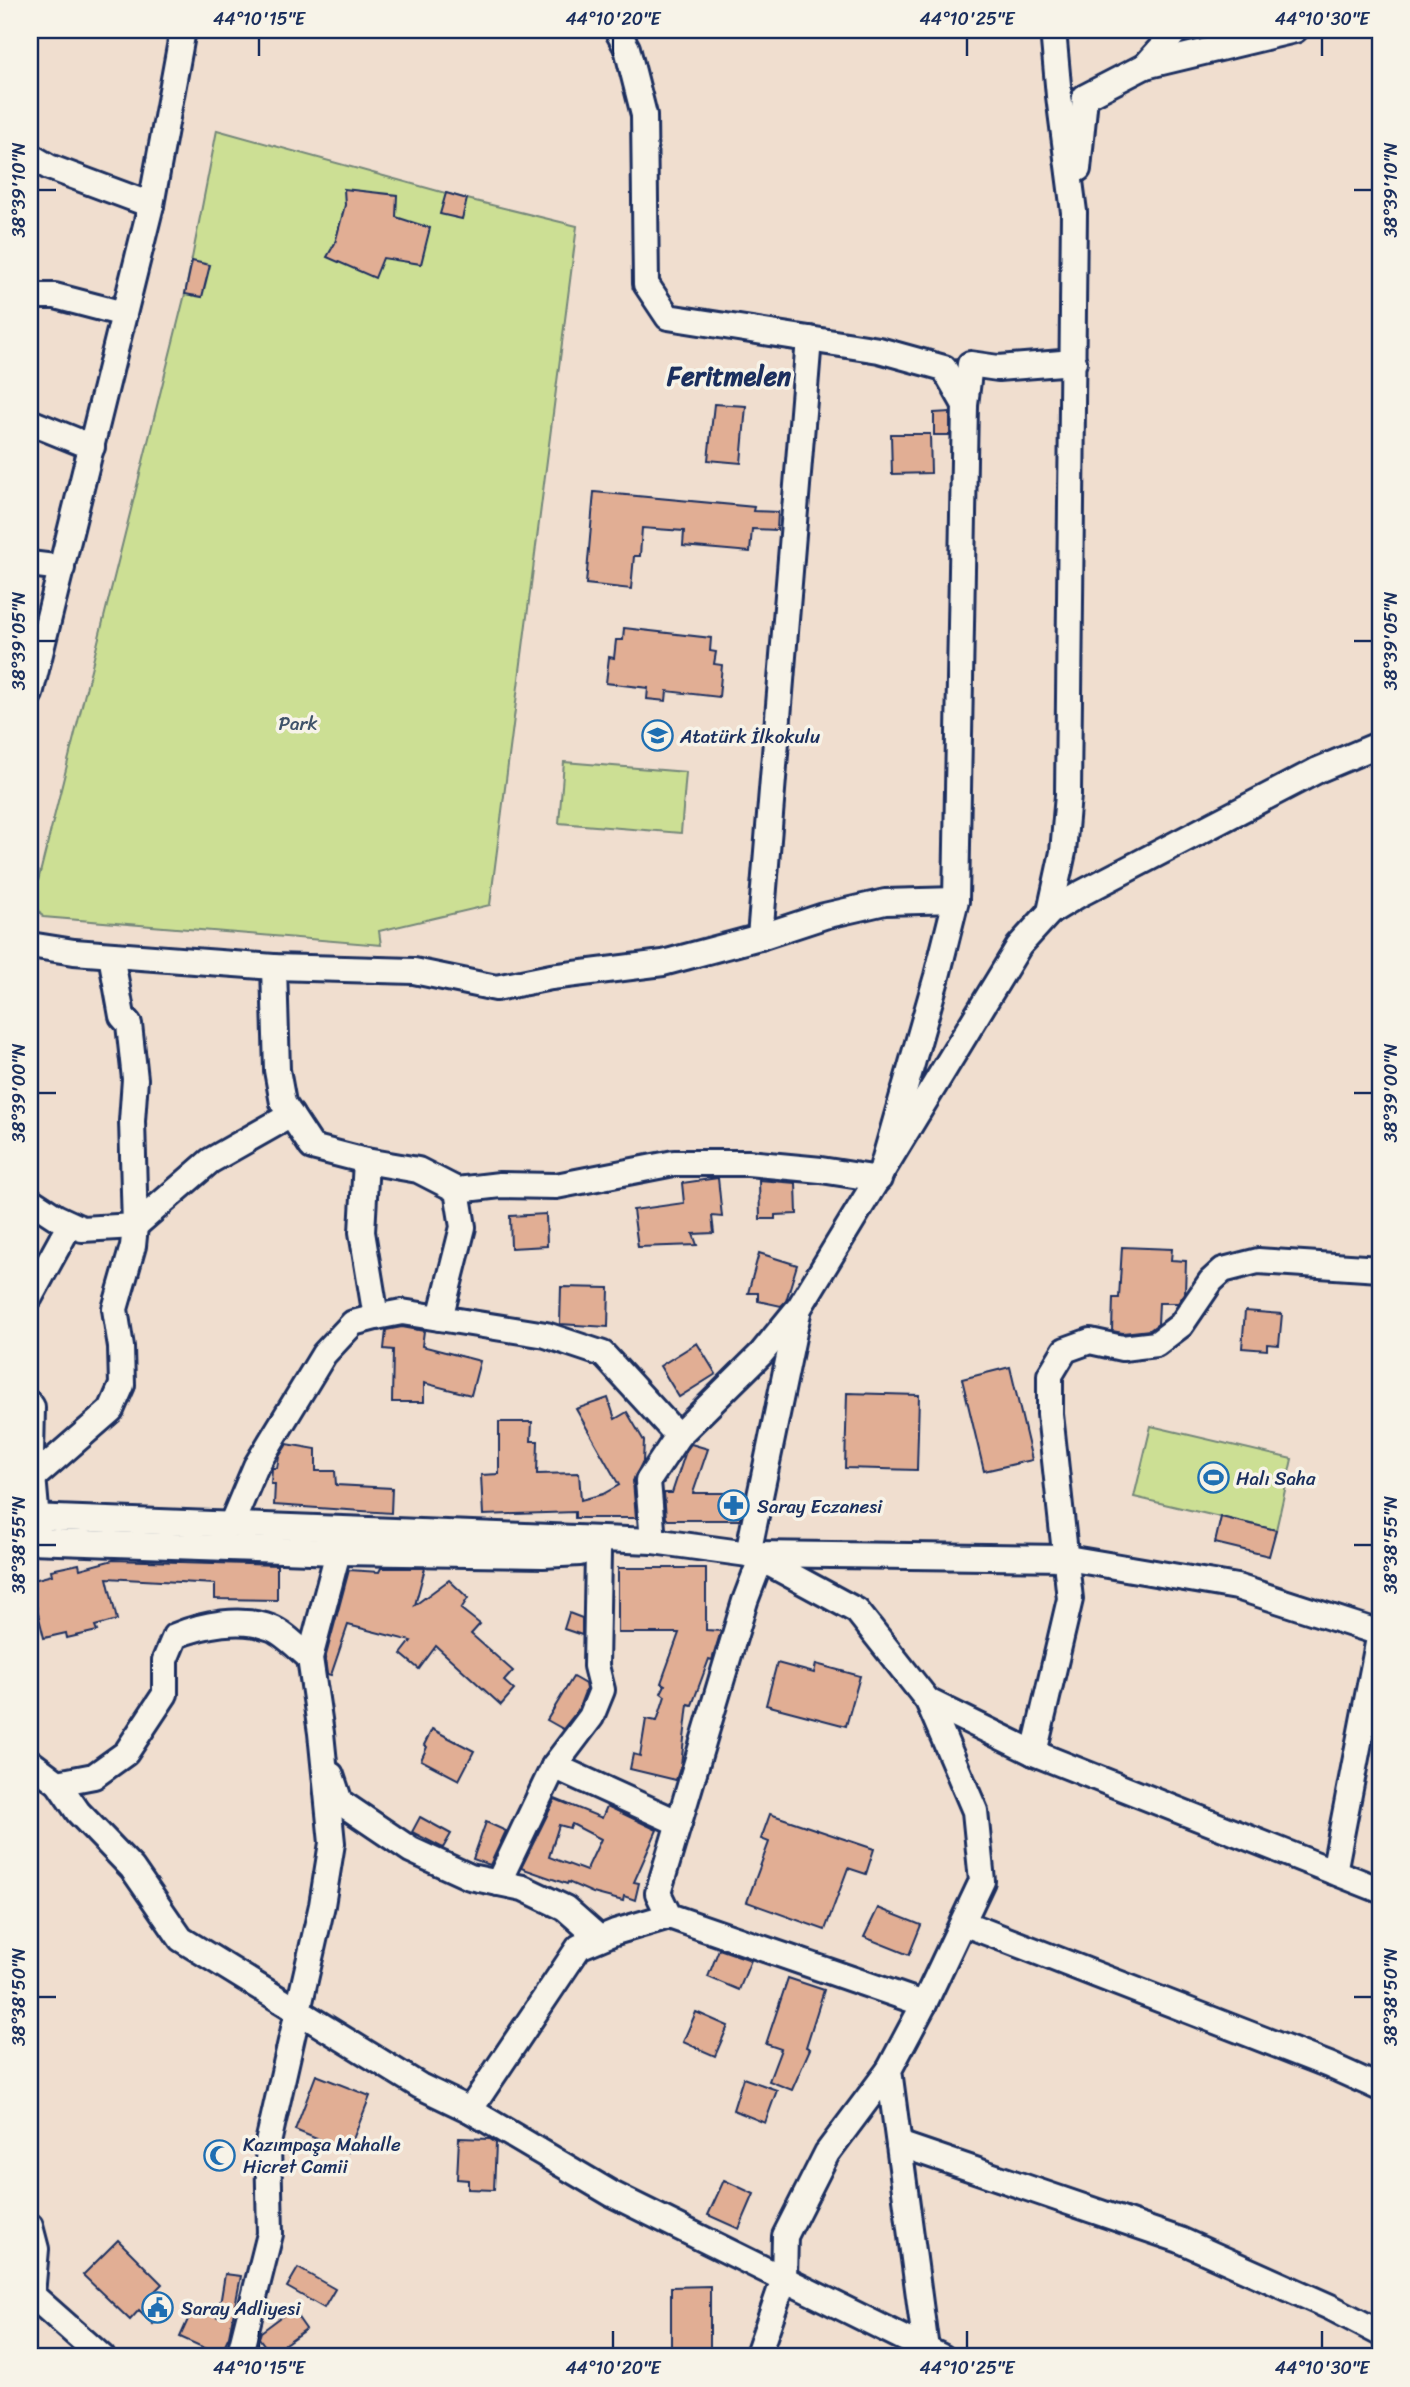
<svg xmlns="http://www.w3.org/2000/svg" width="1410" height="2387" viewBox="0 0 1410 2387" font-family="Sriracha,sans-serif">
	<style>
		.green { fill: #ccdf94; stroke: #748779; stroke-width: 2 }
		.building { fill: #e1ae94; stroke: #1b2f5e; stroke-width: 2; fill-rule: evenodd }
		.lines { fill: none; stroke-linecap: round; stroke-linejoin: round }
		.minor-casing { stroke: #1b2f5e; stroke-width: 30 }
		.minor { stroke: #f7f3e8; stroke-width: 24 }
		.ticks { fill: none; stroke: #1b2f5e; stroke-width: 2.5 }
		.labels { text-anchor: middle; stroke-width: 7; stroke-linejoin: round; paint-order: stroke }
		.park-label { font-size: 19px; fill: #3e5269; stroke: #f7f3e8 }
		.poi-label { font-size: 19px; fill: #1b2f5e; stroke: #f7f3e8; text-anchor: start }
		.district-label { font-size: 26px; font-weight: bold; fill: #1b2f5e; stroke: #f7f3e8 }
		.neatline { fill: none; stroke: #1b2f5e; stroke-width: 2.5 }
		.ticks-label { font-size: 18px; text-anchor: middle; fill: #1b2f5e }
	</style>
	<rect width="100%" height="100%" fill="#f0decf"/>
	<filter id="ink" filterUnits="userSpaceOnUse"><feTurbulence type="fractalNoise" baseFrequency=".0143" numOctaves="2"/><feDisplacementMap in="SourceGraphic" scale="14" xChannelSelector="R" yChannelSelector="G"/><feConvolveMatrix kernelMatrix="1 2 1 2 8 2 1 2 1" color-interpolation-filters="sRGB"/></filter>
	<g filter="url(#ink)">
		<!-- green -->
		<g class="green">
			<path d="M217,130L467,199L577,226L490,905L379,931L381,945L43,917L33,901L185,294Z"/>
			<path d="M564,762L686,772L681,833L559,823Z"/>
			<path d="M1151,1426L1292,1459L1276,1530L1134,1497Z"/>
		</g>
		<!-- building -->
		<g class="building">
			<path d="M344,189L397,195L396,217L430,228L421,264L383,258L375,278L327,257L335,243L345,205Z"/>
			<path d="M446,193L467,199L462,219L440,214Z"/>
			<path d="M192,261L210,265L202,297L185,294Z"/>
			<path d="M714,404L746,406L741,463L708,460Z"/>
			<path d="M950,412V435H934V413Z"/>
			<path d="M891,434H930L931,473L892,474Z"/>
			<path d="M594,492L754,507L753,511L778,512L777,530L752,529L750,552L683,546L684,531L642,528L640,556H634L631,589L586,584Z"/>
			<path d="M624,628L711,638L710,651L716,652L714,664L722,665L719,697L667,691L666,701L647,699L648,688L606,683L609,657L614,658L616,640H623Z"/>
			<path d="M718,1178L722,1217L712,1216L714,1233L693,1234L697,1245L638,1247L633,1210L684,1203L682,1183Z"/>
			<path d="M759,1180L796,1183L797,1214L775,1215V1219H760Z"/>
			<path d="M546,1214L547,1246L511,1248L510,1216Z"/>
			<path d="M1122,1247L1172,1249L1171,1260L1186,1261L1185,1293L1178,1303H1159L1158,1324L1150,1330L1123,1333L1112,1331L1113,1298H1119Z"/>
			<path d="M759,1253L797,1265L786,1301L781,1306L758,1301V1293H748Z"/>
			<path d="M561,1287L609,1288L608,1327L560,1324Z"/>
			<path d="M1245,1311L1282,1314L1279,1345L1267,1344V1350L1242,1348Z"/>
			<path d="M402,1327L424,1331L422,1346L480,1361L471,1395L424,1383V1402H392L393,1350L384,1349L386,1330Z"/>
			<path d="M697,1343L716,1374L679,1397L660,1366Z"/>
			<path d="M1010,1367L1032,1460L984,1471L962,1379Z"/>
			<path d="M847,1393L919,1395L917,1470L845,1468Z"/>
			<path d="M608,1398L615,1419L627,1412L644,1441L643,1461L633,1481L636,1518H575V1512L483,1515L481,1475L499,1474V1422H532L531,1441H538L537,1474L579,1473L581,1500L603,1494L619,1485L576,1409Z"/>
			<path d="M287,1444L316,1449V1471H335L336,1485L392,1488L391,1513L274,1505L275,1484H271L272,1468H277L279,1457Z"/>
			<path d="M691,1444L708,1449L693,1493H740V1520H668L666,1518L664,1493H672L686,1451Z"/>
			<path d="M1221,1517L1276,1530L1269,1556L1215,1543Z"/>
			<path d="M113,1560L277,1565V1600L215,1599V1584L107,1578L117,1620L95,1626L97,1631L67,1638L66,1633L44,1638L30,1581L52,1575L51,1570L79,1564L80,1569Z"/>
			<path d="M381,1568H425L415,1605L449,1580L468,1598L461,1609L480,1624L471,1634L513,1671L504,1681L514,1690L501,1705L436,1646L419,1669L401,1654L411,1641L348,1625L331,1675L327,1674L325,1659L349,1570L379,1572Z"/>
			<path d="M618,1568H706V1630L721,1631L712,1660L709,1659L692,1705L688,1704L681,1765L676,1780L630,1769L633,1754L640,1756L646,1719L657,1721L665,1696L661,1693L665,1685L661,1683L679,1633H618Z"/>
			<path d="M569,1613L582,1618V1635L564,1629Z"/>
			<path d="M777,1663L814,1673L816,1664L860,1676L846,1726L766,1705Z"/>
			<path d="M573,1677L585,1684L586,1689L578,1710L563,1729L547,1720Z"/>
			<path d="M432,1729L474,1751L459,1780L421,1760L427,1747L424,1745Z"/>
			<path d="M555,1799L602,1818L607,1806L657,1830L634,1882L639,1883L635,1900L624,1896L623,1901L593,1893L568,1882L567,1884L521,1868ZM572,1824L601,1839L586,1871L549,1857L559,1825L570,1828Z"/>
			<path d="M770,1814L874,1849L866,1874L848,1868L825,1930L747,1902L769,1842L761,1839Z"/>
			<path d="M420,1817L451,1834L443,1848L412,1832Z"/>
			<path d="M486,1822L506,1831L490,1865L473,1859Z"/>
			<path d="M878,1908L921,1925L909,1955L864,1937Z"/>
			<path d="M719,1949L751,1960L739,1990L708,1977Z"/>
			<path d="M788,1978L824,1990L806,2047L810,2049L792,2090L769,2081L781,2049L766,2044Z"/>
			<path d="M696,2012L728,2026L715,2056L683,2042Z"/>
			<path d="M316,2075L370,2096L348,2152L295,2130Z"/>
			<path d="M743,2078L777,2090L765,2123L733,2110Z"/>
			<path d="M459,2138L490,2139L496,2143L494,2190L468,2189V2180L457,2179Z"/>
			<path d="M724,2180L754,2194L739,2229L708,2215Z"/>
			<path d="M118,2240L162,2284L155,2291L170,2307L153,2324L139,2310L130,2320L83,2275Z"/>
			<path d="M298,2268L335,2289L324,2308L287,2287Z"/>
			<path d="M225,2274L241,2276L229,2336L220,2355L180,2337L194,2306L218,2317Z"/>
			<path d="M710,2286V2357H671V2287Z"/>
			<path d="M292,2309L306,2329L271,2354L259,2338L261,2332Z"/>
		</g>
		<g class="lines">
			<defs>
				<g id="minor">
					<path d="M617,30L627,48L644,115L646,284L668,317L879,350L944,368L965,405"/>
					<path d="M1145,66L1177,30"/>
					<path d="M30,156L49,167L151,205"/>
					<path d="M1078,169L1085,97L1145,66L1295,30"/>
					<path d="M30,296H55L124,314"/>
					<path d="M30,422L92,447"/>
					<path d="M30,564L62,568"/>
					<path d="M30,694L151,205L183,30"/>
					<path d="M1050,912L1063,852L1068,795L1074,212L1059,96L1053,30"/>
					<path d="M760,937L809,339"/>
					<path d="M30,945L74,952L274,967L414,971L496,988L551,977L663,963L760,937L824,916L885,902L956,900"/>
					<path d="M274,967L277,1070L283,1103L312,1147L366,1161L418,1170L457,1190L500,1185L556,1186L674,1163H748L821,1170L879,1179L937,976L956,900L965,405L970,364L998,368L1074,362"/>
					<path d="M366,1161L362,1232L376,1317"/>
					<path d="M30,1200L56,1217L82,1229L135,1226L210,1161L291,1115"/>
					<path d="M30,1297L70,1224"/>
					<path d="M440,1318L463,1227L457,1190"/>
					<path d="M30,1404L32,1407L31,1453L38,1532"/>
					<path d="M34,1477L111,1410L122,1385L121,1347L115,1309L133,1246L135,1226L132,1121L135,1079L129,1024L122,1016L111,955"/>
					<path d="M30,1517L653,1541L748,1554L1067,1558L1237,1587L1380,1633"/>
					<path d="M231,1525L256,1466L324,1354L353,1323L376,1317L402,1312L546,1335L603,1354L678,1436"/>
					<path d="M30,1541L338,1552L543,1555L580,1553"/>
					<path d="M653,1541L648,1481L678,1436L761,1354L796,1311"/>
					<path d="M761,1559L857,1611L928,1701L975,1811L982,1881L924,2004L889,2070L926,2349L924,2357"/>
					<path d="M928,1701L1034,1753L1380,1890"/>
					<path d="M1034,1753L1070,1599L1050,1414V1375L1065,1350L1090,1341L1122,1348L1156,1344L1181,1325L1211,1281L1223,1270L1258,1261L1380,1269"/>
					<path d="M30,1762L58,1783L78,1812L132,1868L181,1939L420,2086L470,2110L612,2194L942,2357"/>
					<path d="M554,1766L679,1823"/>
					<path d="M331,1775L340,1802L411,1850L470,1877L523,1888L565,1908L599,1938"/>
					<path d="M58,1783L94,1776L126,1753L165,1694V1660L175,1636C203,1624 241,1617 271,1628C284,1633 299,1649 310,1658"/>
					<path d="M1334,1872L1380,1633"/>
					<path d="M498,1883L554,1766L591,1717L602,1690L596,1666L598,1552"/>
					<path d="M963,1923L1329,2065L1380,2088"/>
					<path d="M924,2004L669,1916L658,1893L745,1601L761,1559L748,1554L799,1308L1019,946L1050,912L1080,894L1318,770L1380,744"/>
					<path d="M470,2110L579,1947L615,1932L669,1916"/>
					<path d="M899,2144L1180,2240L1330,2307L1380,2333"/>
					<path d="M30,2226L36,2249L32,2295L102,2357"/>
					<path d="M239,2357L270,2234L268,2143L322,1905L332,1843L321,1733L310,1658L338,1552"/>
					<path d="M757,2357L784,2279L785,2236L827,2153L889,2070"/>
				</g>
			</defs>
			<!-- minor casing -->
			<use href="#minor" class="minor-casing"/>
			<!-- minor -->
			<use href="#minor" class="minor"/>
		</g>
	</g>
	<!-- ticks -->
	<path class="ticks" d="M259,38V56M613,38V56M967,38V56M1322,38V56M38,190H56M1354,190H1372M38,641H56M1354,641H1372M38,1093H56M1354,1093H1372M38,1545H56M1354,1545H1372M38,1997H56M1354,1997H1372M259,2331V2348M613,2331V2348M967,2331V2348M1322,2331V2348"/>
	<!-- icons -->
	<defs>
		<symbol id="school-ring" viewBox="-11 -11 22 22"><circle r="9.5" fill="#f7f3e8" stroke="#1f6fb2" stroke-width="1.5"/><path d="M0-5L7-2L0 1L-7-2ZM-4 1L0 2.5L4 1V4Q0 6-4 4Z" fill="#1f6fb2"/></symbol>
		<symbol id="stadium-ring" viewBox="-11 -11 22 22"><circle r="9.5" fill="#f7f3e8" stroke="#1f6fb2" stroke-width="1.5"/><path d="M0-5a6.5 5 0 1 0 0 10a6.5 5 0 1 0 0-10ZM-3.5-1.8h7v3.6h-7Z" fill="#1f6fb2"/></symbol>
		<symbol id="pharmacy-ring" viewBox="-11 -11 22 22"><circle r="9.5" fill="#f7f3e8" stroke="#1f6fb2" stroke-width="1.5"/><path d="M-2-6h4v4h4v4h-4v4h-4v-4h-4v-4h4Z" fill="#1f6fb2"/></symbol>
		<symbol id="mosque-ring" viewBox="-11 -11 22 22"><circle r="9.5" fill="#f7f3e8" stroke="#1f6fb2" stroke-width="1.5"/><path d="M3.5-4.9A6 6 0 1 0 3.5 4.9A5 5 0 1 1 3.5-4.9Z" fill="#1f6fb2"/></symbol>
		<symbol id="civic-ring" viewBox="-11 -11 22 22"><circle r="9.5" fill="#f7f3e8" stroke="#1f6fb2" stroke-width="1.5"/><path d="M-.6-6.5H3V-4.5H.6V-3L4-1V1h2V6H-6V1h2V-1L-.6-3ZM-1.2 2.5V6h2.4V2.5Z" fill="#1f6fb2"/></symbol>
	</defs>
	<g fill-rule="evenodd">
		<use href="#school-ring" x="640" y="718" width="35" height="35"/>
		<use href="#stadium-ring" x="1196" y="1460" width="35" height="35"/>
		<use href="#pharmacy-ring" x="716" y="1488" width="35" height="35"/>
		<use href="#mosque-ring" x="202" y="2138" width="35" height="35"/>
		<use href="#civic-ring" x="140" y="2290" width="35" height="35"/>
	</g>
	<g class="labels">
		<!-- park labels -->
		<g class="park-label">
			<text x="298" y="730">Park</text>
		</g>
		<!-- poi labels -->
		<g class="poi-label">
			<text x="680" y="743">Atatürk İlkokulu</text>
			<text x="1236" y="1485">Halı Saha</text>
			<text x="757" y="1513">Saray Eczanesi</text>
			<text x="243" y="2151">Kazımpaşa Mahalle<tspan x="243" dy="22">Hicret Camii</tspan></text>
			<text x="181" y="2315">Saray Adliyesi</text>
		</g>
		<!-- district labels -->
		<g class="district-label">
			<text x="729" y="385">Feritmelen</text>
		</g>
	</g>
	<!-- margin -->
	<rect width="1410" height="2387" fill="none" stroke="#f7f3e8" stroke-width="77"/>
	<rect x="38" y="38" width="1334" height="2310" class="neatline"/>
	<g class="ticks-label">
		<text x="259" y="25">44°10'15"E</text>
		<text x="613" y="25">44°10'20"E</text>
		<text x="967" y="25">44°10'25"E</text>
		<text x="1322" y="25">44°10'30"E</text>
		<text transform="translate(19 190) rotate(-90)" y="6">38°39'10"N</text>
		<text transform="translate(1391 190) rotate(-90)" y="6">38°39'10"N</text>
		<text transform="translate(19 641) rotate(-90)" y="6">38°39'05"N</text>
		<text transform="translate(1391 641) rotate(-90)" y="6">38°39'05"N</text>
		<text transform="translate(19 1093) rotate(-90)" y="6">38°39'00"N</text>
		<text transform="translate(1391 1093) rotate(-90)" y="6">38°39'00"N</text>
		<text transform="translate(19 1545) rotate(-90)" y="6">38°38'55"N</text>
		<text transform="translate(1391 1545) rotate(-90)" y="6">38°38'55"N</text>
		<text transform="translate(19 1997) rotate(-90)" y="6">38°38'50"N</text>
		<text transform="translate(1391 1997) rotate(-90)" y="6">38°38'50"N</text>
		<text x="259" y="2374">44°10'15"E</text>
		<text x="613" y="2374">44°10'20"E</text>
		<text x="967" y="2374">44°10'25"E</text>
		<text x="1322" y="2374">44°10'30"E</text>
	</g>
</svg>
